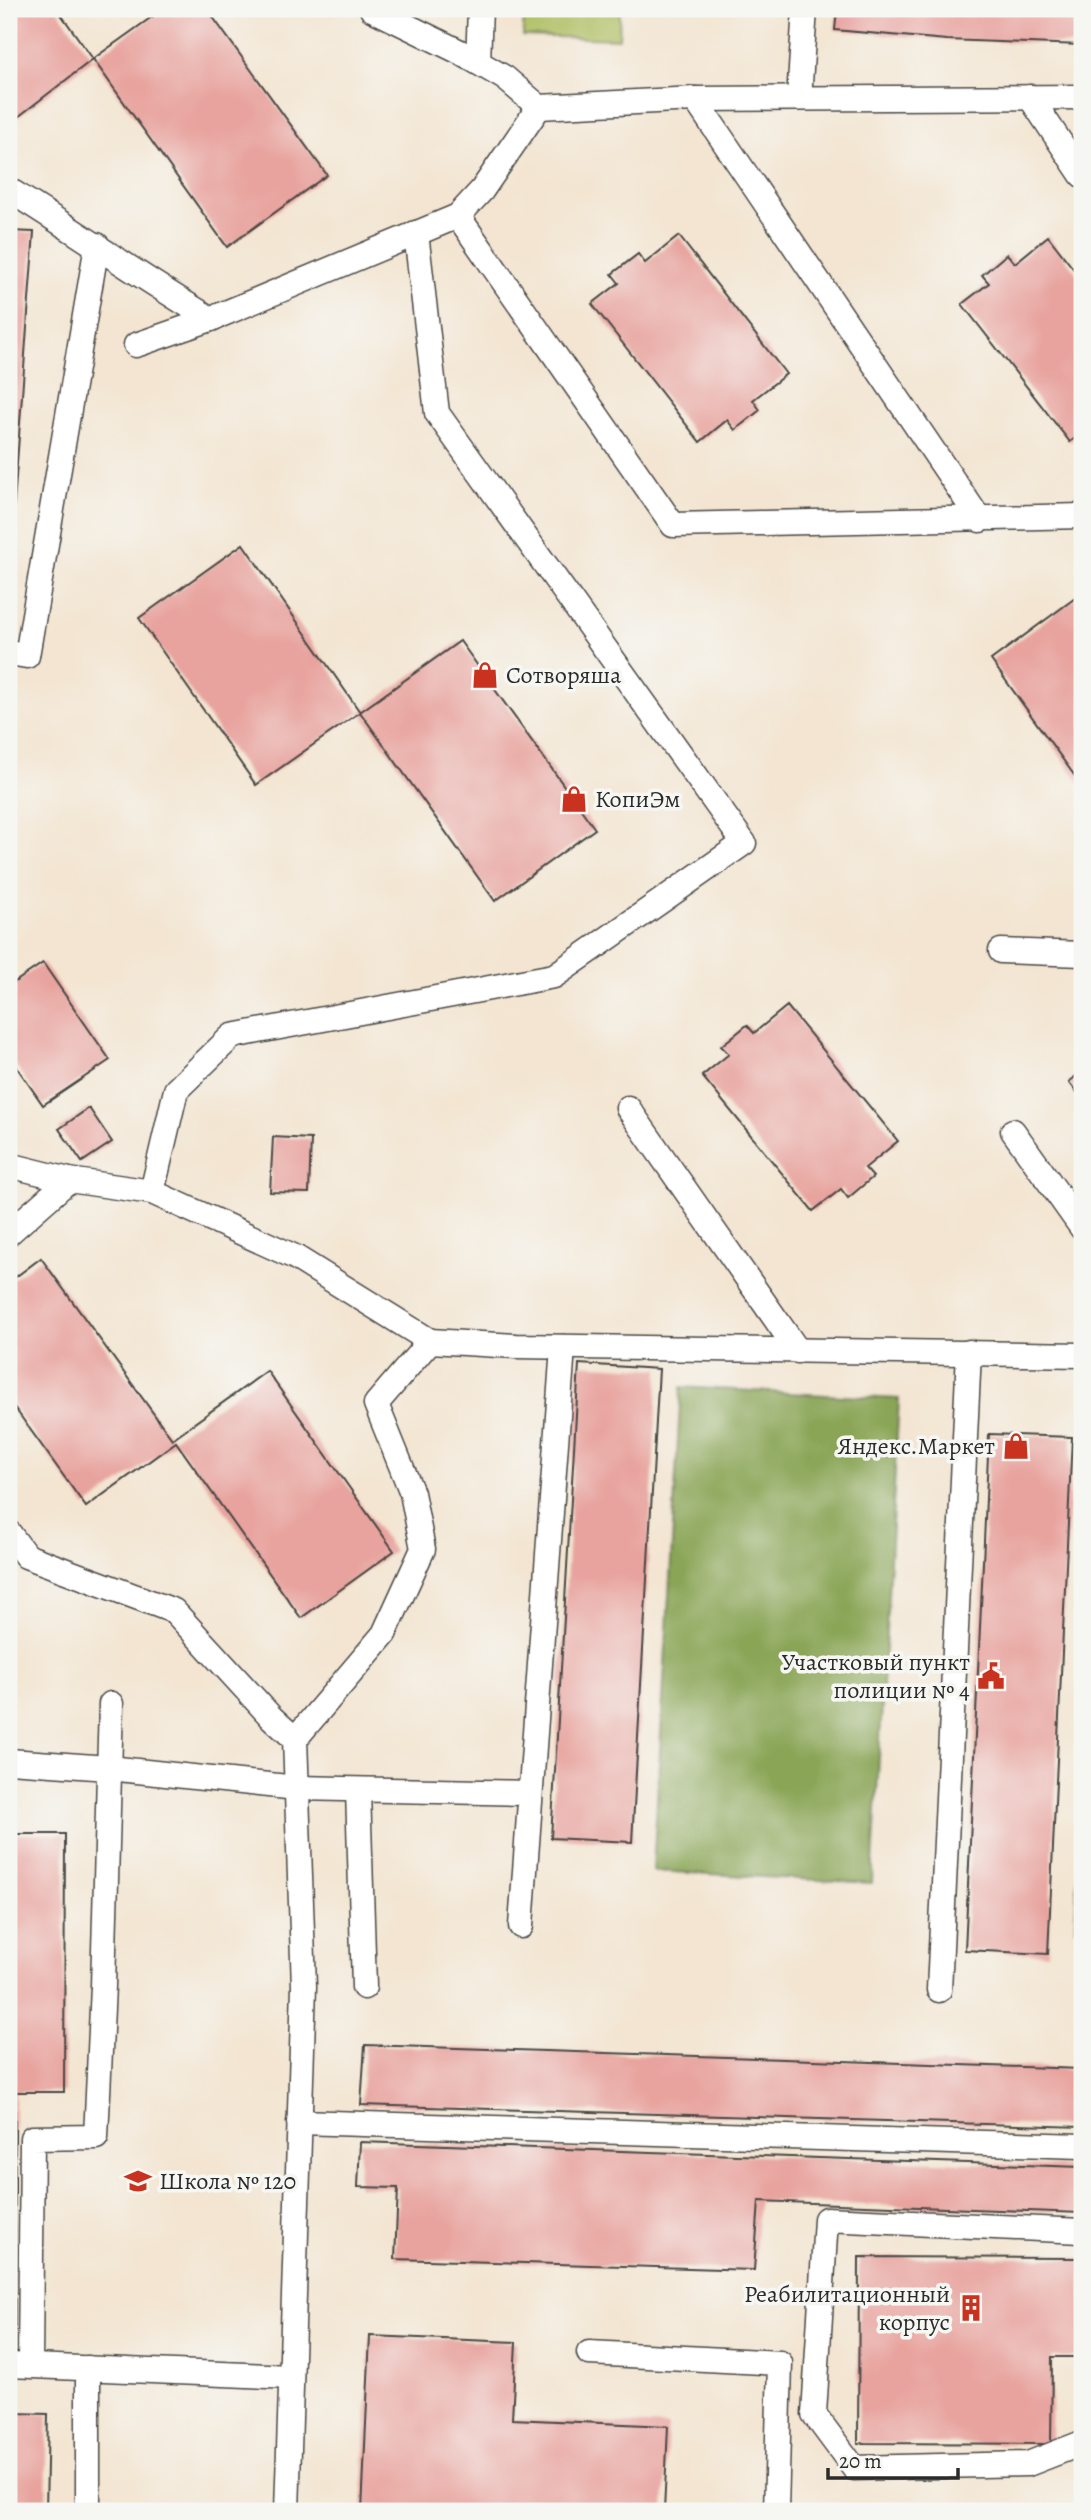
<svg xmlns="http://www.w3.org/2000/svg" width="1091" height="2520" viewBox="0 0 1091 2520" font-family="Alegreya,serif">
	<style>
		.green { fill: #adbe61; stroke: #6c7446; stroke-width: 2 }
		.forest { fill: #8aa557; stroke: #5a6841; stroke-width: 2 }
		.building { fill: #e8a39e }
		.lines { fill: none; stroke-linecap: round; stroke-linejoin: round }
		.lane-casing { stroke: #494744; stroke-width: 27 }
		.lane { stroke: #fff; stroke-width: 24 }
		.labels { text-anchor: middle; stroke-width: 7; stroke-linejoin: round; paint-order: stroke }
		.poi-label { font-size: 24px; fill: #2b2b2b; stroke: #f6f6f2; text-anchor: start }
	</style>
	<rect width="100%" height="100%" fill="#f6f6f2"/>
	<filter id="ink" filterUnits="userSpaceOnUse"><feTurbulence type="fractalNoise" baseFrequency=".0143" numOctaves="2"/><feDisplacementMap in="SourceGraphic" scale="14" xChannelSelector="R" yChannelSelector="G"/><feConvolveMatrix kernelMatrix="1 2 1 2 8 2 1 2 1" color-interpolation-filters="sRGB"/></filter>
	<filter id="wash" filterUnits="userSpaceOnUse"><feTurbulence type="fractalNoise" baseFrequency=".00686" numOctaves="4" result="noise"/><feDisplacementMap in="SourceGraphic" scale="28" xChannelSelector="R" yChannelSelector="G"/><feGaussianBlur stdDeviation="1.57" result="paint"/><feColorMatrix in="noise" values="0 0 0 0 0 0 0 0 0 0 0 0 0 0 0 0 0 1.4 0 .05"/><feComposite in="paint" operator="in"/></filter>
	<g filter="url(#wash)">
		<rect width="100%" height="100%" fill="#f3e5d1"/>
		<!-- green -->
		<path class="green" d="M524,9H620L619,39L523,36Z"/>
		<!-- forest -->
		<g class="forest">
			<path d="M681,1387L899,1399L872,1883L653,1871Z"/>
			<path d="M1082,1793V1928H1075Z"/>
		</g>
		<g id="blocks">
			<!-- building -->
			<g class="building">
				<path d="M9,9H57L93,59L9,124Z"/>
				<path d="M163,9H207L327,175L227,247L93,59Z"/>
				<path d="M837,9H1082V45L947,40L835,30Z"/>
				<path d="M9,231L34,232L11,545L9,544Z"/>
				<path d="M679,236L786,374L753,400L760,410L735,430L727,420L700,442L592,304L619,283L612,274L638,254L645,263Z"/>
				<path d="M1048,236L1082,280V433L1070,442L962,304L989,283L982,275L1007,254L1015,263Z"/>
				<path d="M243,544L360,712L256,785L139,618Z"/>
				<path d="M1082,593V786L991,660Z"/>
				<path d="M460,641L595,829L495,901L360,712Z"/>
				<path d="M43,963L110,1060L43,1105L9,1056V986Z"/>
				<path d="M787,1006L898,1141L865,1168L873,1177L848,1198L841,1189L813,1211L702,1076L729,1054L721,1046L747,1025L754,1033Z"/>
				<path d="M1082,1071V1099L1069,1082Z"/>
				<path d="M89,1108L112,1142L82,1162L59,1129Z"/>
				<path d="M273,1137L311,1139L309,1193L270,1192Z"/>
				<path d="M41,1258L172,1439L267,1371L394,1551L301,1618L176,1442L86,1507L9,1400V1282Z"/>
				<path d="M579,1364L659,1369L632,1842L551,1838Z"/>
				<path d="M989,1434L1072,1437L1048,1954L965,1950Z"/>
				<path d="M9,1834H65L64,2092H15V2413L48,2414L46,2511H9Z"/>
				<path d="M365,2045L1082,2069V2127L361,2105Z"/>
				<path d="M360,2142L1082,2167V2213L759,2201L754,2270L395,2259L398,2188L358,2187Z"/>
				<path d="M859,2257L1082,2258V2357H1052L1051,2444L858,2443Z"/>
				<path d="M370,2336L516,2342L512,2419L668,2426L664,2511H362Z"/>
			</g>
		</g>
	</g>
	<g filter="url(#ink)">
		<use href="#blocks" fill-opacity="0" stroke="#494744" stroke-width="2"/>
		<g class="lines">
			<defs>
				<g id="lane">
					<path d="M372,9L458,51L505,78L539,107L695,99L1082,97"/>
					<path d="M478,62L480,9"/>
					<path d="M1030,97L1082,175"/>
					<path d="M799,98L805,9"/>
					<path d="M695,99L980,520"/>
					<path d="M9,190C77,232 142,278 211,319"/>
					<path d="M458,216L673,525L1082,516"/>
					<path d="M136,345L211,319L458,216L482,190L539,107"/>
					<path d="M9,653L27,656L97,245"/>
					<path d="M1001,951L1082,954"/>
					<path d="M628,1108L798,1351"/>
					<path d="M1013,1131L1082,1228"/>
					<path d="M9,1165L69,1180L152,1192L295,1257L430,1341"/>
					<path d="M152,1192L176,1090L232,1036L554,976L744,843L437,413L416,233"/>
					<path d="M9,1233L69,1180"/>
					<path d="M9,1533L26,1556L174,1611L272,1718L295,1739"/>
					<path d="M9,1761L109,1768L297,1788L529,1793"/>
					<path d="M358,1790L364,1987"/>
					<path d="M521,1926L563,1347"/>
					<path d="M939,1990L969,1352"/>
					<path d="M299,2122L1082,2146"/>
					<path d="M1082,2231L826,2219L814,2414L854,2468L1028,2464L1082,2443"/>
					<path d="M589,2353L780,2363L776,2511"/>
					<path d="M9,2365L291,2377"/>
					<path d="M30,2365L32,2138L96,2137L103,1986L111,1704"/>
					<path d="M88,2511V2368"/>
					<path d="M287,2511L304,1986L295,1739L384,1634L423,1549L412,1493L376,1404L430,1341L516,1346L1082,1355"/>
				</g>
			</defs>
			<!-- lane casing -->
			<use href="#lane" class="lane-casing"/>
			<!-- lane -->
			<use href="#lane" class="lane"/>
		</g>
	</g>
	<!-- icons -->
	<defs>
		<symbol id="shop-bare" viewBox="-9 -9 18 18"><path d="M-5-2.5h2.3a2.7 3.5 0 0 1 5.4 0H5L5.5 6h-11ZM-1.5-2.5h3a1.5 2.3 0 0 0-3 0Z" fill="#c8321e" stroke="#f6f6f2" stroke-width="2.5" paint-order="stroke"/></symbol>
		<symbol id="civic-bare" viewBox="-9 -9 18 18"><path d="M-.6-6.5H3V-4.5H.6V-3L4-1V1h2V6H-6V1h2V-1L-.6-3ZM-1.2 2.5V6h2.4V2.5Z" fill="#c8321e" stroke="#f6f6f2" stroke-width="2.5" paint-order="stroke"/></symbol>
		<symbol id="school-bare" viewBox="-9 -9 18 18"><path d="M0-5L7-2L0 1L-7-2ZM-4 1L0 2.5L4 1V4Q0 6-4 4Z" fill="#c8321e" stroke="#f6f6f2" stroke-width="2.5" paint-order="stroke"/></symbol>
		<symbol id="building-bare" viewBox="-9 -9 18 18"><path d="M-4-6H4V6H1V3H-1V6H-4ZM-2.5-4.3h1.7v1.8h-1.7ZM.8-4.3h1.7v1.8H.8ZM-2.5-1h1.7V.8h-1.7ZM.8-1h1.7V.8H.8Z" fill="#c8321e" stroke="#f6f6f2" stroke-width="2.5" paint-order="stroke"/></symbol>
	</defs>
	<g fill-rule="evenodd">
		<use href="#shop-bare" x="466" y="656" width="38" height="38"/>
		<use href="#shop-bare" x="555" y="780" width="38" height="38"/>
		<use href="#shop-bare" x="997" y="1427" width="38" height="38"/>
		<use href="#civic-bare" x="972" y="1657" width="38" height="38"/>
		<use href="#school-bare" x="119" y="2162" width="38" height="38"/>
		<use href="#building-bare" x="952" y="2289" width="38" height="38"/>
	</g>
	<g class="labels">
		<!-- poi labels -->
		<g class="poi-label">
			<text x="506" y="683">Сотворяша</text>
			<text x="595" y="807">КопиЭм</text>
			<text x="995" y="1454" text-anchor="end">Яндекс.Маркет</text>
			<text x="970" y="1670" text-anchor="end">Участковый пункт<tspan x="970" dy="28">полиции № 4</tspan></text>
			<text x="159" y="2189">Школа № 120</text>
			<text x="950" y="2302" text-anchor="end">Реабилитационный<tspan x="950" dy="28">корпус</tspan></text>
		</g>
	</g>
	<!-- margin -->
	<rect width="1091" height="2520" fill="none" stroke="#f6f6f2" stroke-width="35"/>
	<!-- scale -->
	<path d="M828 2468v10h130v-10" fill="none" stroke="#2b2b2b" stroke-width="3.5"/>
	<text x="839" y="2468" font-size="21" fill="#2b2b2b" stroke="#f6f6f2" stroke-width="5" paint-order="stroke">20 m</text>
</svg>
